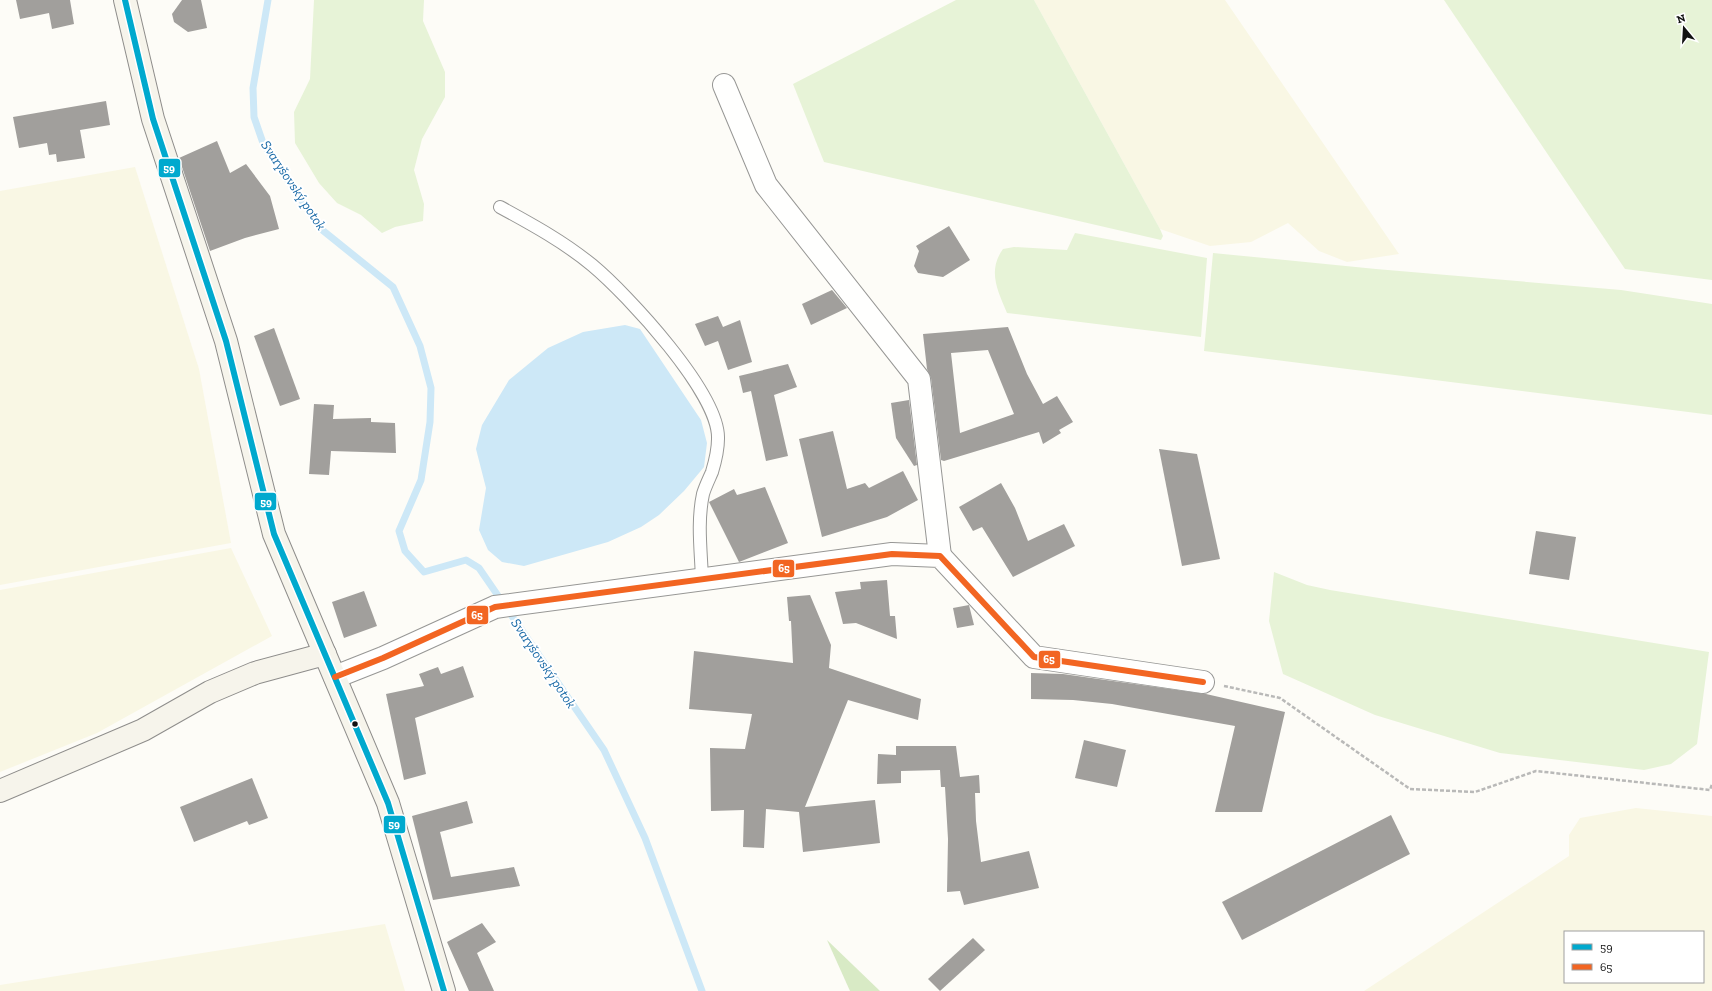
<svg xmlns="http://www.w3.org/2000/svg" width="1712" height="991" viewBox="0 0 1712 991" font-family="'Zilla Slab',serif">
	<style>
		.farmland { fill: #f9f7e4; fill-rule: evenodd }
		.green { fill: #e7f3d7 }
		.forest { fill: #d8eac5 }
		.water { fill: #cde8f7 }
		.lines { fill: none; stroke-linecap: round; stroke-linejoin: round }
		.stream { stroke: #cde8f7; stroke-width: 7 }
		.building { fill: #a19f9c; fill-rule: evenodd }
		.lane-casing { stroke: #979795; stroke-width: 14 }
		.street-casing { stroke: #979795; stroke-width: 24 }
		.secondary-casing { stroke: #8e8d8b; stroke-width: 24 }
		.path { stroke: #b9b9b8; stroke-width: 2.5; stroke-dasharray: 4 2; stroke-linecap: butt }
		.lane { stroke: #fffffe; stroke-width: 12 }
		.street { stroke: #fffffe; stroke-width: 22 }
		.secondary { stroke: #f6f4eb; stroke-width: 22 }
		.bus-1-casing { stroke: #fff; stroke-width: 9 }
		.bus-2-casing { stroke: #fff; stroke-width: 9 }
		.bus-1 { stroke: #00a9ce; stroke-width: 6 }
		.bus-2 { stroke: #f26522; stroke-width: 6 }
		.bus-dot { fill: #111; stroke: #fff; stroke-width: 1.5 }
		.labels { text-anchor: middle; stroke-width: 4; stroke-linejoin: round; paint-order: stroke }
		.water-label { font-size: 14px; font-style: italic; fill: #1768a6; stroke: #fff }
		.line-badge { stroke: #fff; stroke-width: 1.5 }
		.badge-label { font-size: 11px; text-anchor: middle; font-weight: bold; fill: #fff }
	</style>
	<rect width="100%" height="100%" fill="#fdfcf7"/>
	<!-- farmland -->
	<g class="farmland">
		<path d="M1034,0H1225L1399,254L1347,262L1319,251L1288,223L1251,242L1210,246L1160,229Z"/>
		<path d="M135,167L199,369L231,543L0,585V191Z"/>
		<path d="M231,548L272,636L97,733L0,772V590Z"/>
		<path d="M1636,808L1712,816V991H1364L1569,856V835L1580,818ZM1565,932H1703V982H1565Z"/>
		<path d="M385,924L405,991H0V985Z"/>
	</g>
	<!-- green -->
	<g class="green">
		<path d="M314,0H424L423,21L445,72V97L422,139L414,170L424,204L423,221L395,227L382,233L361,215L337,203L319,183L295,143L294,112L310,79Z"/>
		<path d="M956,0H1034L1160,229L1163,236L1161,240L824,162L793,84Z"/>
		<path d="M1444,0H1712V280L1625,269Z"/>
		<path d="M1075,233L1207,258L1201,337L1007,313C998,291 987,271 1003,249L1014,247L1067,250Z"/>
		<path d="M1213,253L1376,269L1621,290L1712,304V415L1204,351Z"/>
		<path d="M1274,572L1307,585L1330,590L1709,652L1697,744L1671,764L1644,770L1500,753L1375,715L1283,674L1269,621Z"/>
	</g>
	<!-- forest -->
	<path class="forest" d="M827,940L880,991H850Z"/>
	<!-- water -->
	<path class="water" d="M625,325L640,329L701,420L707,443L704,467L684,491L659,515L641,527L608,542L524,566L502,562L488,550L479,530L486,488L476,449L482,425L509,380L548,348L583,332Z"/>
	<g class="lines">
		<!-- stream -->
		<path class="stream" d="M268,0L253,88L254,117L263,143L321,229L393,287L420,346L431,388L430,422L421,480L399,531L405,551L424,572L466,560L479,568L604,750L645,838L702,991"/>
	</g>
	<!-- building -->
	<g class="building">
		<path d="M16,0H70L74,24L52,29L49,13L20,19Z"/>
		<path d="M182,0H201L207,28L188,32L174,22L172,14Z"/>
		<path d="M106,101L110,125L80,130L85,158L57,162L56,154L49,155L47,143L19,148L13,117Z"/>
		<path d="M217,141L230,173L246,164L270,196L279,229L245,238L210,251L179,158Z"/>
		<path d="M949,226L970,260L943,277L918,273L914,266L919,251L916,246Z"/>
		<path d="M832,290L847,308L811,325L802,304Z"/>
		<path d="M718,316L723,327L740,320L752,362L728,370L718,341L705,346L695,324Z"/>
		<path d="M1008,327L1027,374L1043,404L1057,396L1073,422L1059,430L1061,433L1043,444L1039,432L944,461L941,460L931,378L927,369L923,334ZM988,350L1014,414L960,433L951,353Z"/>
		<path d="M274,328L300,399L280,406L254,336Z"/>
		<path d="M788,364L797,387L774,395L788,456L766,461L751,391L743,393L739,376Z"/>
		<path d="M909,400L917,465L914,466L896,438L891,403Z"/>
		<path d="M314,404L334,405L333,419L371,418V422L395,423L396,453L331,451L329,475L309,474Z"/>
		<path d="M833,431L847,489L865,483L869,488L903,471L918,500L887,517L822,537L799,439Z"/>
		<path d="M1159,449L1197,454L1220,559L1182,566Z"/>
		<path d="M1001,483L1015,508L1028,541L1064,524L1075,546L1013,577L982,527L973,531L959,507Z"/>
		<path d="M765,487L788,543L739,562L709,502L734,489L737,495Z"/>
		<path d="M1536,531L1576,537L1569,580L1529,574Z"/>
		<path d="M887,580L890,616H895L897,639L856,623L843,624L835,592L861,589L860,582Z"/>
		<path d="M364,591L377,626L344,638L332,602Z"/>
		<path d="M810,595L831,645L829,668L921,699L918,720L848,700L805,807L875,800L880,843L803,852L799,812L766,809L764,848L743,847L744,810L711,811L710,748L745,749L752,714L689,709L694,651L793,663L791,621H789L787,597Z"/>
		<path d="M969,605L974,625L957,628L953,608Z"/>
		<path d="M463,666L474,697L415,718L426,774L404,780L386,694L424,686L419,674L438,667L441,674Z"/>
		<path d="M1031,673L1063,674L1206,694L1285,712L1262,812H1215L1235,726L1112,704L1073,700L1031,699Z"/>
		<path d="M1084,740L1126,750L1117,787L1075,778Z"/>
		<path d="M896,746H956L960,777L979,775L980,793H975L976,821L981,862L1029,851L1039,888L964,905L960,891L947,892L948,839L945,787H941L940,770L901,771V783L877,784L878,754L896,755Z"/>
		<path d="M252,778L268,818L249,825L247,821L194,842L180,807Z"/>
		<path d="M467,801L473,823L440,832L451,877L514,867L520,886L433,900L412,816Z"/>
		<path d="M1391,815L1410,854L1242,940L1222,902Z"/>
		<path d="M482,923L496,942L477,953L494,991H469L447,942Z"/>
		<path d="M973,938L985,950L940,991L928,979Z"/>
	</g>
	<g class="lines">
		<defs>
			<path id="lane" d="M500,207C533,225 564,242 592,265C627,294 720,394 718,439C718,449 715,462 712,472C709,479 705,487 703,494C697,522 701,551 702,579"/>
			<g id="street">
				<path d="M724,85L766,185L919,379L940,556"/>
				<path d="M335,677L383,658L495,607L892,554L940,556L1034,657L1203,682"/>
			</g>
			<g id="secondary">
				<path d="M125,0L153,119L226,341L274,534L388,803L444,991"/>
				<path d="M0,791L143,730L210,692L255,673L325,654"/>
			</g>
		</defs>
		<!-- lane casing -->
		<use href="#lane" class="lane-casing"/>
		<!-- street casing -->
		<use href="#street" class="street-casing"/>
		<!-- secondary casing -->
		<use href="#secondary" class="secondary-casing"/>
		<!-- path -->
		<path class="path" d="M1224,686L1280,698L1410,789L1475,792L1536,771L1710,790L1712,784"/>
		<!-- lane -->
		<use href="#lane" class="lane"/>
		<!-- street -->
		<use href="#street" class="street"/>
		<!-- secondary -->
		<use href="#secondary" class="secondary"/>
		<defs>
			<path id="bus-1" d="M125,0L153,119L226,341L274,534L388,803L444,991"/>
			<path id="bus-2" d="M335,677L383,658L495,607L892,554L940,556L1034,657L1203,682"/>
		</defs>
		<!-- bus-1 casing -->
		<use href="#bus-1" class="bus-1-casing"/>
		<!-- bus-2 casing -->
		<use href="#bus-2" class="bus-2-casing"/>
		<!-- bus-1 -->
		<use href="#bus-1" class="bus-1"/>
		<!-- bus-2 -->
		<use href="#bus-2" class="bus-2"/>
	</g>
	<!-- markers -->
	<circle class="bus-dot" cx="355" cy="724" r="3.5"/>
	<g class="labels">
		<!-- water labels -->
		<g class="water-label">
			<text transform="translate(294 185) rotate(56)" y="5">Svaryšovský potok</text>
			<text transform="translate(544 663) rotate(56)" y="5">Svaryšovský potok</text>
		</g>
	</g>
	<g class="line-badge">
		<rect x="158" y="158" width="23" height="20" rx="4" fill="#00a9ce"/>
		<rect x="254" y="492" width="23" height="19" rx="4" fill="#00a9ce"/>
		<rect x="772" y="559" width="23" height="19" rx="4" fill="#f26522"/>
		<rect x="466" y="605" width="23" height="20" rx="4" fill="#f26522"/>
		<rect x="1038" y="650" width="23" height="19" rx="4" fill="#f26522"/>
		<rect x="383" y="815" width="23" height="19" rx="4" fill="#00a9ce"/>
	</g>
	<g class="badge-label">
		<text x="169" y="172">59</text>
		<text x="266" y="506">59</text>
		<text x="784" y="572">65</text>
		<text x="477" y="619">65</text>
		<text x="1049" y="663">65</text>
		<text x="394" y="828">59</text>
	</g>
	<!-- legend -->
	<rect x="1564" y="931" width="140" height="52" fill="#ffffff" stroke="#a0a0a0"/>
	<rect x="1572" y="944" width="20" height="6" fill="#00a9ce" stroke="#a0a0a0"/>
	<text x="1600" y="951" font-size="12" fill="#111111">59</text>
	<rect x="1572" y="964" width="20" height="6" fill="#f26522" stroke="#a0a0a0"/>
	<text x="1600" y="971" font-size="12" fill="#111111">65</text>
	<!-- north arrow -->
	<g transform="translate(1684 28) rotate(342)" stroke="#ffffff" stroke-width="3" paint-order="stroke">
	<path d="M0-3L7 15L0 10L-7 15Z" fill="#111111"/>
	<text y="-6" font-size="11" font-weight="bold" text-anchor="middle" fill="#111111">N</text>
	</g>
</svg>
